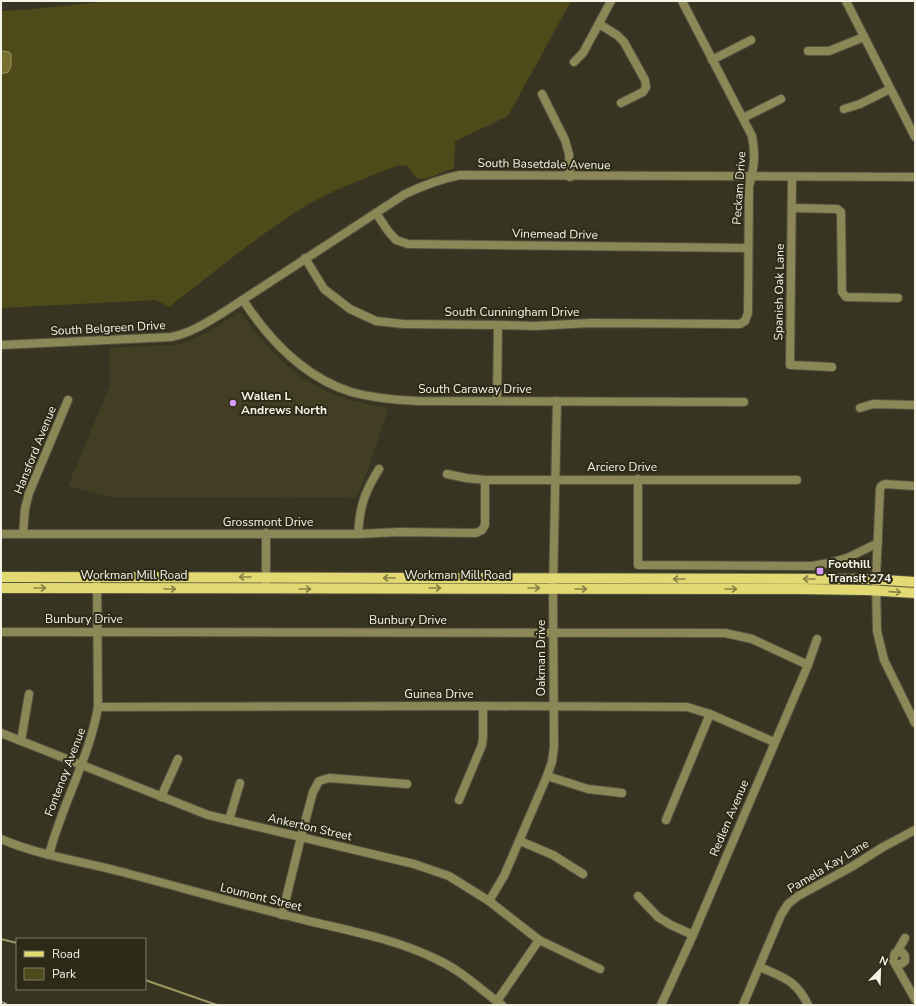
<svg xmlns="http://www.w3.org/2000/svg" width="916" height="1006" viewBox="0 0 916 1006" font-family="'Nunito Sans',sans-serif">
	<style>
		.built { fill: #413e23 }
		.green { fill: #4f4a1a }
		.water { fill: #766f2d; stroke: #9c9765 }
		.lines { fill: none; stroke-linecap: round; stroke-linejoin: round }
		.stream { stroke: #9c9765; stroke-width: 2 }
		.minor-casing { stroke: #555341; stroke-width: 10 }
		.major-casing { stroke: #555341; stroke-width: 12 }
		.minor { stroke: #8b8757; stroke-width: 8 }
		.major { stroke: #e3d972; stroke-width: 10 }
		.rail { stroke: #a5a394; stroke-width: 2; stroke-dasharray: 6 3; stroke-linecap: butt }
		.oneway { stroke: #888245 }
		.poi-dot { fill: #d89bf8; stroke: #2d2b18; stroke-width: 1.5 }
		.labels { text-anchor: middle; stroke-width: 4; stroke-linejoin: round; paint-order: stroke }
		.street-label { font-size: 12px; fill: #f4f3e7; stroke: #2d2b18 }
		.poi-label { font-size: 12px; font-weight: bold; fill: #f4f3e7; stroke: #2d2b18; text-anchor: start }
	</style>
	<rect width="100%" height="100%" fill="#373521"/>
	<!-- built -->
	<path class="built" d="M238,313L242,314L264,343L281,360L297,374L312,384L326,391L349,400L377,406L389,407L370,464L356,498L110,497L68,486L110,385L109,348L172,345L183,343L196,338L207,333Z"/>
	<!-- green -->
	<path class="green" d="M111,1H571L508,116L455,141L454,168L425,179L416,178L407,166L399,165C367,178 333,189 304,207C257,236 213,273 169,307L156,300L1,308V11L23,10Z"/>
	<!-- water -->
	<path class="water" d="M3,51L9,52L11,54V66L8,72L1,74V52Z"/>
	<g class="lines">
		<!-- stream -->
		<g class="stream">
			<path d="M1,939L17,943"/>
			<path d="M145,980L217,1005"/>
		</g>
		<defs>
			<g id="minor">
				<path d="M846,1L915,137"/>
				<path d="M599,24L617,35L624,42L645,80L646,87L643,92L621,103"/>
				<path d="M808,51H829L864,37"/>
				<path d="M712,60L751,40"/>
				<path d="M574,62L583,53L611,1"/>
				<path d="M542,94L565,140L569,154L570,177"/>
				<path d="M844,109L860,104L890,89"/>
				<path d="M743,118L781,99"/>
				<path d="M792,177L790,365L832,367"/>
				<path d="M792,208L837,209L841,212L842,292L846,297L898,298"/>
				<path d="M376,213L388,231L396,240L408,244L748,248"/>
				<path d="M305,258L324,289L350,309L376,321L403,324L498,325L535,326L590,323L740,324L745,321L748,313L749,187C754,167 756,157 752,136L682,1"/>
				<path d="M243,300C269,340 304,377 351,392C373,398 395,400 418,401L744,402"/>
				<path d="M1,345L171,337C191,333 206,323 224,312L405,194C424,185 440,179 460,175L915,177"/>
				<path d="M497,401L498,325"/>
				<path d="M860,408L873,404L915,405"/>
				<path d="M447,474L466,478L485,480H797"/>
				<path d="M638,479V565L812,566L829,563L847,558L878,543"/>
				<path d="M915,486L885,484L881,486L880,489L876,579L877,631L884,660L915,723"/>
				<path d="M1,534H358L399,532L476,533L482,530L485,525V480"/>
				<path d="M23,534L25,509L29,493L68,400"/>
				<path d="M358,534C360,506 364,493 379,469"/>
				<path d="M266,589V533"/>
				<path d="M1,632L725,633L752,639L808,665"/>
				<path d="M98,707L483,706L687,707L710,714L774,742"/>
				<path d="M1,733L208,815L414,864L449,876L489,901L539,940L600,969"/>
				<path d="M21,741L29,694"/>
				<path d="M547,776L588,789L622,793"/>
				<path d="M161,797L178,759"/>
				<path d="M459,800L482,745L483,737V706"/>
				<path d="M229,820L240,783"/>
				<path d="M666,820L710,714"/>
				<path d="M1,839C38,855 79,861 118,871C180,887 242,905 305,920C350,931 396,939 438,960C462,971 481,990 502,1005"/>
				<path d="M520,841L553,855L583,874"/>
				<path d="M49,855C62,804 89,759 98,707L97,577"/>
				<path d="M638,896L658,917L671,925L693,935"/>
				<path d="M489,901L504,876L547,776L552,762L554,747L553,589L557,401"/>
				<path d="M282,915L301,837L313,792L319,781L329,778L407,784"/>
				<path d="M897,952L905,938"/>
				<path d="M896,964H901L905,961V956L902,952L895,953L893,960L915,999"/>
				<path d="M760,967C784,978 796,980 808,1005"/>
				<path d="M497,1001L539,940"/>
				<path d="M661,1005L693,935L808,665L817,639"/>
				<path d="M743,1005L781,915L788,904L798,896L853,866L883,847L915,830"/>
			</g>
			<g id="major">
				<path d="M1,577L868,579L915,582"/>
				<path d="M1,588L801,589L866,590L915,593"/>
			</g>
		</defs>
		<!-- minor casing -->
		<use href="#minor" class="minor-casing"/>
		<!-- major casing -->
		<use href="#major" class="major-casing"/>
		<!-- minor -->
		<use href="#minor" class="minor"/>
		<!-- major -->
		<use href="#major" class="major"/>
		<!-- rail -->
		<path class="rail" d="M1,1002L10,1005"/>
	</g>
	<!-- one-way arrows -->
	<defs><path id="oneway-shaft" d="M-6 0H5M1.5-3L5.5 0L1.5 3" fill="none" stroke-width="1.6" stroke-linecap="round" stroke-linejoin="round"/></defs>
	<g class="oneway">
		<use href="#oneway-shaft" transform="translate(245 577) rotate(-180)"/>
		<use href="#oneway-shaft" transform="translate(389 578) rotate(-180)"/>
		<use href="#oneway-shaft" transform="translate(679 579) rotate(-180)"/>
		<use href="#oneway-shaft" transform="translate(809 579) rotate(-180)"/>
		<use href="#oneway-shaft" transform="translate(40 588)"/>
		<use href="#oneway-shaft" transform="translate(435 588)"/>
		<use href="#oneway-shaft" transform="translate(534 588)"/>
		<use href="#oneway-shaft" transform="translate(170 589)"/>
		<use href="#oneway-shaft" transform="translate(305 589)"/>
		<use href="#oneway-shaft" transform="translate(581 589)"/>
		<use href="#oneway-shaft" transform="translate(731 589)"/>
		<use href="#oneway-shaft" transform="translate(895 592) rotate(4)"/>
	</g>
	<!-- markers -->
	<g class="poi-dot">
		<circle cx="233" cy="403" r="4"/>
		<rect x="816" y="567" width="8" height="8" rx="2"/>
	</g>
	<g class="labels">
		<!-- street labels -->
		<g class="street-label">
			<text transform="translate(544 164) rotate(1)" y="4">South Basetdale Avenue</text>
			<text transform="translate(739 188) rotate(-86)" y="4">Peckam Drive</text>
			<text transform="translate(555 234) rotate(1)" y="4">Vinemead Drive</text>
			<text transform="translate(779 292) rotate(-89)" y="4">Spanish Oak Lane</text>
			<text x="512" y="316">South Cunningham Drive</text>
			<text transform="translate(108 328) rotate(-3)" y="4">South Belgreen Drive</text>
			<text x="475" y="393">South Caraway Drive</text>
			<text transform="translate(35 450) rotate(-68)" y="4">Hansford Avenue</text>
			<text x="622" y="471">Arciero Drive</text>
			<text x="268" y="526">Grossmont Drive</text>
			<text x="134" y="579">Workman Mill Road</text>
			<text x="458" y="579">Workman Mill Road</text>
			<text x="84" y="623">Bunbury Drive</text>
			<text x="408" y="624">Bunbury Drive</text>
			<text transform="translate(541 658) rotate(-90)" y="4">Oakman Drive</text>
			<text x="439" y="698">Guinea Drive</text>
			<text transform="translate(65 772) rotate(-69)" y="4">Fontenoy Avenue</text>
			<text transform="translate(729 818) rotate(-67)" y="4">Redlen Avenue</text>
			<text transform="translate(310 827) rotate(13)" y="4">Ankerton Street</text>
			<text transform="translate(828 866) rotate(-31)" y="4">Pamela Kay Lane</text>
			<text transform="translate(261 897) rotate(14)" y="4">Loumont Street</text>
		</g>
		<!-- poi labels -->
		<g class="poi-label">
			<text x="241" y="400">Wallen L<tspan x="241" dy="14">Andrews North</tspan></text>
			<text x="828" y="568">Foothill<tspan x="828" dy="14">Transit 274</tspan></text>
		</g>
	</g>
	<!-- border -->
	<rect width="916" height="1006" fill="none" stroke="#f4f3e7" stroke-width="4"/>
	<!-- legend -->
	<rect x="16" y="938" width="130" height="52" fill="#2d2b18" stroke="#7d7b6b"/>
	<rect x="24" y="951" width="20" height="6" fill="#e3d972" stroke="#7d7b6b"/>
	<text x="52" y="958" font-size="12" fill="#f4f3e7">Road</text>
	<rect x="24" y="968" width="20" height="12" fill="#4f4a1a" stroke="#7d7b6b"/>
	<text x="52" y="978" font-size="12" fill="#f4f3e7">Park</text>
	<!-- north arrow -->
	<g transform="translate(880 970) rotate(23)" stroke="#2d2b18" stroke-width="3" paint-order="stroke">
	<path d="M0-3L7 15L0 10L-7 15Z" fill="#f4f3e7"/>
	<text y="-6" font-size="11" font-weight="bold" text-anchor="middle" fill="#f4f3e7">N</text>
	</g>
</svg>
